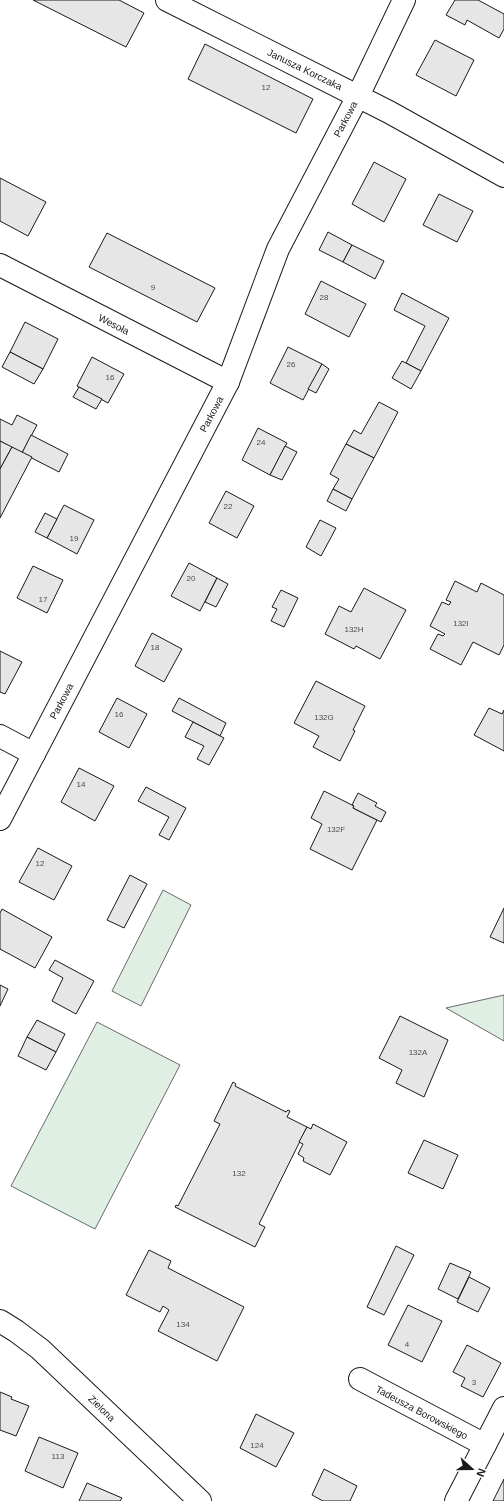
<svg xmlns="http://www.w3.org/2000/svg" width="504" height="1501" viewBox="0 0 504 1501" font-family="Helvetica,sans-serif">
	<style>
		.green { fill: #e0efe3; stroke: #6a6a6a }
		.building { fill: #e6e6e6; stroke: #1a1a1a }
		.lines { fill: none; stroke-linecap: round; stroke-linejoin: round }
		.minor-casing { stroke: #1a1a1a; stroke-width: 24 }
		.minor { stroke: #fff; stroke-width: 22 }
		.labels { text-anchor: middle; stroke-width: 3; stroke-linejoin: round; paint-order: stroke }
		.number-label { font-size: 8px; fill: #4d4d4d }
		.street-label { font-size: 10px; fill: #1a1a1a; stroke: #fff }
	</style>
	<rect width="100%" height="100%" fill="#fff"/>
	<!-- green -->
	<g class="green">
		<path d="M163,890L191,905L141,1006L112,991Z"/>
		<path d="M504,995V1041L446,1008Z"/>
		<path d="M97,1022L180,1065L95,1229L11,1186Z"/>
	</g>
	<!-- building -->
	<g class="building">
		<path d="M33,0H119L144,13L126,47Z"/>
		<path d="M455,0H478L504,14V29L499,38L467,20L465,25L446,15Z"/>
		<path d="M435,40L474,60L456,96L416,75Z"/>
		<path d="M205,44L313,99L296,133L188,79Z"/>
		<path d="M374,162L406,179L384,222L352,204Z"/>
		<path d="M0,178L46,202L28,236L0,221Z"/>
		<path d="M439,194L473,211L457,242L423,225Z"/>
		<path d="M328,232L352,245L343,262L319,250Z"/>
		<path d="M107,233L215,288L197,322L89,267Z"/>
		<path d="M352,245L384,261L375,279L343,262Z"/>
		<path d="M321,281L366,304L349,337L305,314Z"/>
		<path d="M402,293L449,318L421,371L406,363L425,326L394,310Z"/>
		<path d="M25,322L58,339L43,369L10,352Z"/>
		<path d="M288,347L322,364L303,400L270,383Z"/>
		<path d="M10,352L43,369L34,384L2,367Z"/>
		<path d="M92,357L124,374L108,403L77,386Z"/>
		<path d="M402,361L421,371L411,389L392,378Z"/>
		<path d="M322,364L329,369L316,393L308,389Z"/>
		<path d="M79,387L102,399L96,409L73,397Z"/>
		<path d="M379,402L398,412L374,458L346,444L354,430L361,434Z"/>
		<path d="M17,415L37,425L22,453L0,441V419L12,425Z"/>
		<path d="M258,428L287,443L270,475L242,460Z"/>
		<path d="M31,435L68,454L59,472L22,453Z"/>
		<path d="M0,441L12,447L0,469Z"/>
		<path d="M346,444L374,458L352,499L333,489L339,479L330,474Z"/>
		<path d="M285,446L297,452L282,480L270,475Z"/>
		<path d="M12,447L32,457L0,518V469Z"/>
		<path d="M333,489L352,499L346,511L327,501Z"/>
		<path d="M226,491L254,506L237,538L209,523Z"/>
		<path d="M64,505L94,520L77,554L47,538Z"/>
		<path d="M45,513L57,519L47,538L35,532Z"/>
		<path d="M320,520L336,528L321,556L306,547Z"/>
		<path d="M189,563L217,578L200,611L171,596Z"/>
		<path d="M33,566L63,580L47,613L17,598Z"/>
		<path d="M217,578L228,584L216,607L205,602Z"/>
		<path d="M455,581L477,592L481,583L504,595V645L499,655L473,642L461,665L430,649L438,634L443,636L445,634L430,626L442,602L449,605L451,602L446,600Z"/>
		<path d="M364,588L406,610L380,659L356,646L354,649L325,634L339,606L351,612Z"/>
		<path d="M281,590L298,598L284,627L271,621L277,609L272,607Z"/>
		<path d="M152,633L182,649L164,682L135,666Z"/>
		<path d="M0,651L22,662L5,694L0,692Z"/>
		<path d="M316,681L365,706L353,730L355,731L340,761L313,747L319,736L294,723Z"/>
		<path d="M117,698L147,714L129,748L99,732Z"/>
		<path d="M179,698L226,723L220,736L172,711Z"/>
		<path d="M489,708L502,714L504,710V751L474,735Z"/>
		<path d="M193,722L224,738L209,765L197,759L204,746L185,737Z"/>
		<path d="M79,768L114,786L95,821L61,802Z"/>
		<path d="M146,787L186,808L169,840L159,835L169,817L138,801Z"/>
		<path d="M324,791L354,806L353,808L377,820L352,870L310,849L322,824L311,818Z"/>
		<path d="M358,793L377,803L375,806L386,812L381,822L353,808L354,806L352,805Z"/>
		<path d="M38,848L72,866L54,900L19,882Z"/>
		<path d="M130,875L147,884L124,928L107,920Z"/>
		<path d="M504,908V943L490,937Z"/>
		<path d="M2,909L52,937L35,968L0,949V913Z"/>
		<path d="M55,960L94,981L76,1014L52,1001L63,978L49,970Z"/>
		<path d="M0,985L8,989L0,1006Z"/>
		<path d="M400,1016L448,1040L424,1097L396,1083L402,1070L379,1058Z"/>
		<path d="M37,1020L65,1034L56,1052L27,1037Z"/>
		<path d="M27,1037L56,1052L46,1070L18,1056Z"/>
		<path d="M233,1082L236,1084L235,1086L286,1112L288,1110L290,1111L287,1117L307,1127L259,1224L265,1227L255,1247L175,1207L176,1205L178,1206L220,1124L214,1121Z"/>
		<path d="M313,1124L347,1142L330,1175L303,1161L304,1158L298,1154L303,1144L299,1142L307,1127L311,1129Z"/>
		<path d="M424,1140L458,1155L443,1189L408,1173Z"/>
		<path d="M396,1246L414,1255L384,1315L367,1307Z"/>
		<path d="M149,1250L171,1261L168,1268L244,1307L217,1361L158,1331L169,1310L163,1306L160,1312L126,1295Z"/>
		<path d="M450,1263L471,1272L458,1299L438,1289Z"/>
		<path d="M469,1277L490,1288L478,1312L457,1302Z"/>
		<path d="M408,1305L442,1321L422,1362L388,1345Z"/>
		<path d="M467,1345L501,1363L483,1397L461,1386L465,1378L453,1372Z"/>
		<path d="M0,1392L12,1397L11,1399L29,1406L16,1436L0,1430Z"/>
		<path d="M256,1414L294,1433L276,1467L240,1448Z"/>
		<path d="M39,1437L78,1453L63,1488L25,1471Z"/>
		<path d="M324,1469L357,1486L350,1501H323L312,1495Z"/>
		<path d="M504,1479V1501H493Z"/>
		<path d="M87,1483L122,1498L120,1501H79Z"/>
	</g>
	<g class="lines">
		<defs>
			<g id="minor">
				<path d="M167,0L389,112L504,176"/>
				<path d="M0,265L228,382"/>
				<path d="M0,736L34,754"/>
				<path d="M0,819L228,382L278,249L358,96L404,0"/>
				<path d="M0,1321L16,1331L40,1349L200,1501"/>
				<path d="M360,1379L485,1445"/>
				<path d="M456,1501L504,1408"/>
			</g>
		</defs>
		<!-- minor casing -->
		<use href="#minor" class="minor-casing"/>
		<!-- minor -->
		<use href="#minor" class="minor"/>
	</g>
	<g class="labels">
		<!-- number labels -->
		<g class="number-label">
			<text x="266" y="90">12</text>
			<text x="153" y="290">9</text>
			<text x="324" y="300">28</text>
			<text x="291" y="367">26</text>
			<text x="110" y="380">16</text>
			<text x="261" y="445">24</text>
			<text x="228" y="509">22</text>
			<text x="74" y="541">19</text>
			<text x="191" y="581">20</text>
			<text x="43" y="602">17</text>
			<text x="461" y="626">132I</text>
			<text x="354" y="632">132H</text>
			<text x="155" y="650">18</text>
			<text x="119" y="717">16</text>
			<text x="324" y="720">132G</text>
			<text x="81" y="787">14</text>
			<text x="336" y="832">132F</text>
			<text x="40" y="866">12</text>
			<text x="418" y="1055">132A</text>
			<text x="239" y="1176">132</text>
			<text x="183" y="1327">134</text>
			<text x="407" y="1347">4</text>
			<text x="474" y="1385">3</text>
			<text x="257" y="1448">124</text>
			<text x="58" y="1459">113</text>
		</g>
		<!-- street labels -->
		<g class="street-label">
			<text transform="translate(305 69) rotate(26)" y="4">Janusza Korczaka</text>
			<text transform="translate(345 119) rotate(-62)" y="4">Parkowa</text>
			<text transform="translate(114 324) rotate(27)" y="4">Wesoła</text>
			<text transform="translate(211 414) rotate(-62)" y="4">Parkowa</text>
			<text transform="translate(61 701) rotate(-62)" y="4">Parkowa</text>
			<text transform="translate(102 1408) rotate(44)" y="4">Zielona</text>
			<text transform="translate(422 1412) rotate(28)" y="4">Tadeusza Borowskiego</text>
		</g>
	</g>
	<!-- north arrow -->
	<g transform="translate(472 1469) rotate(111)" stroke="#ffffff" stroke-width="3" paint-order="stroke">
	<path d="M0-3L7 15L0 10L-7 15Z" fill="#1a1a1a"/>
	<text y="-6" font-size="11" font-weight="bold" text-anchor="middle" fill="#1a1a1a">N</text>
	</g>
</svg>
